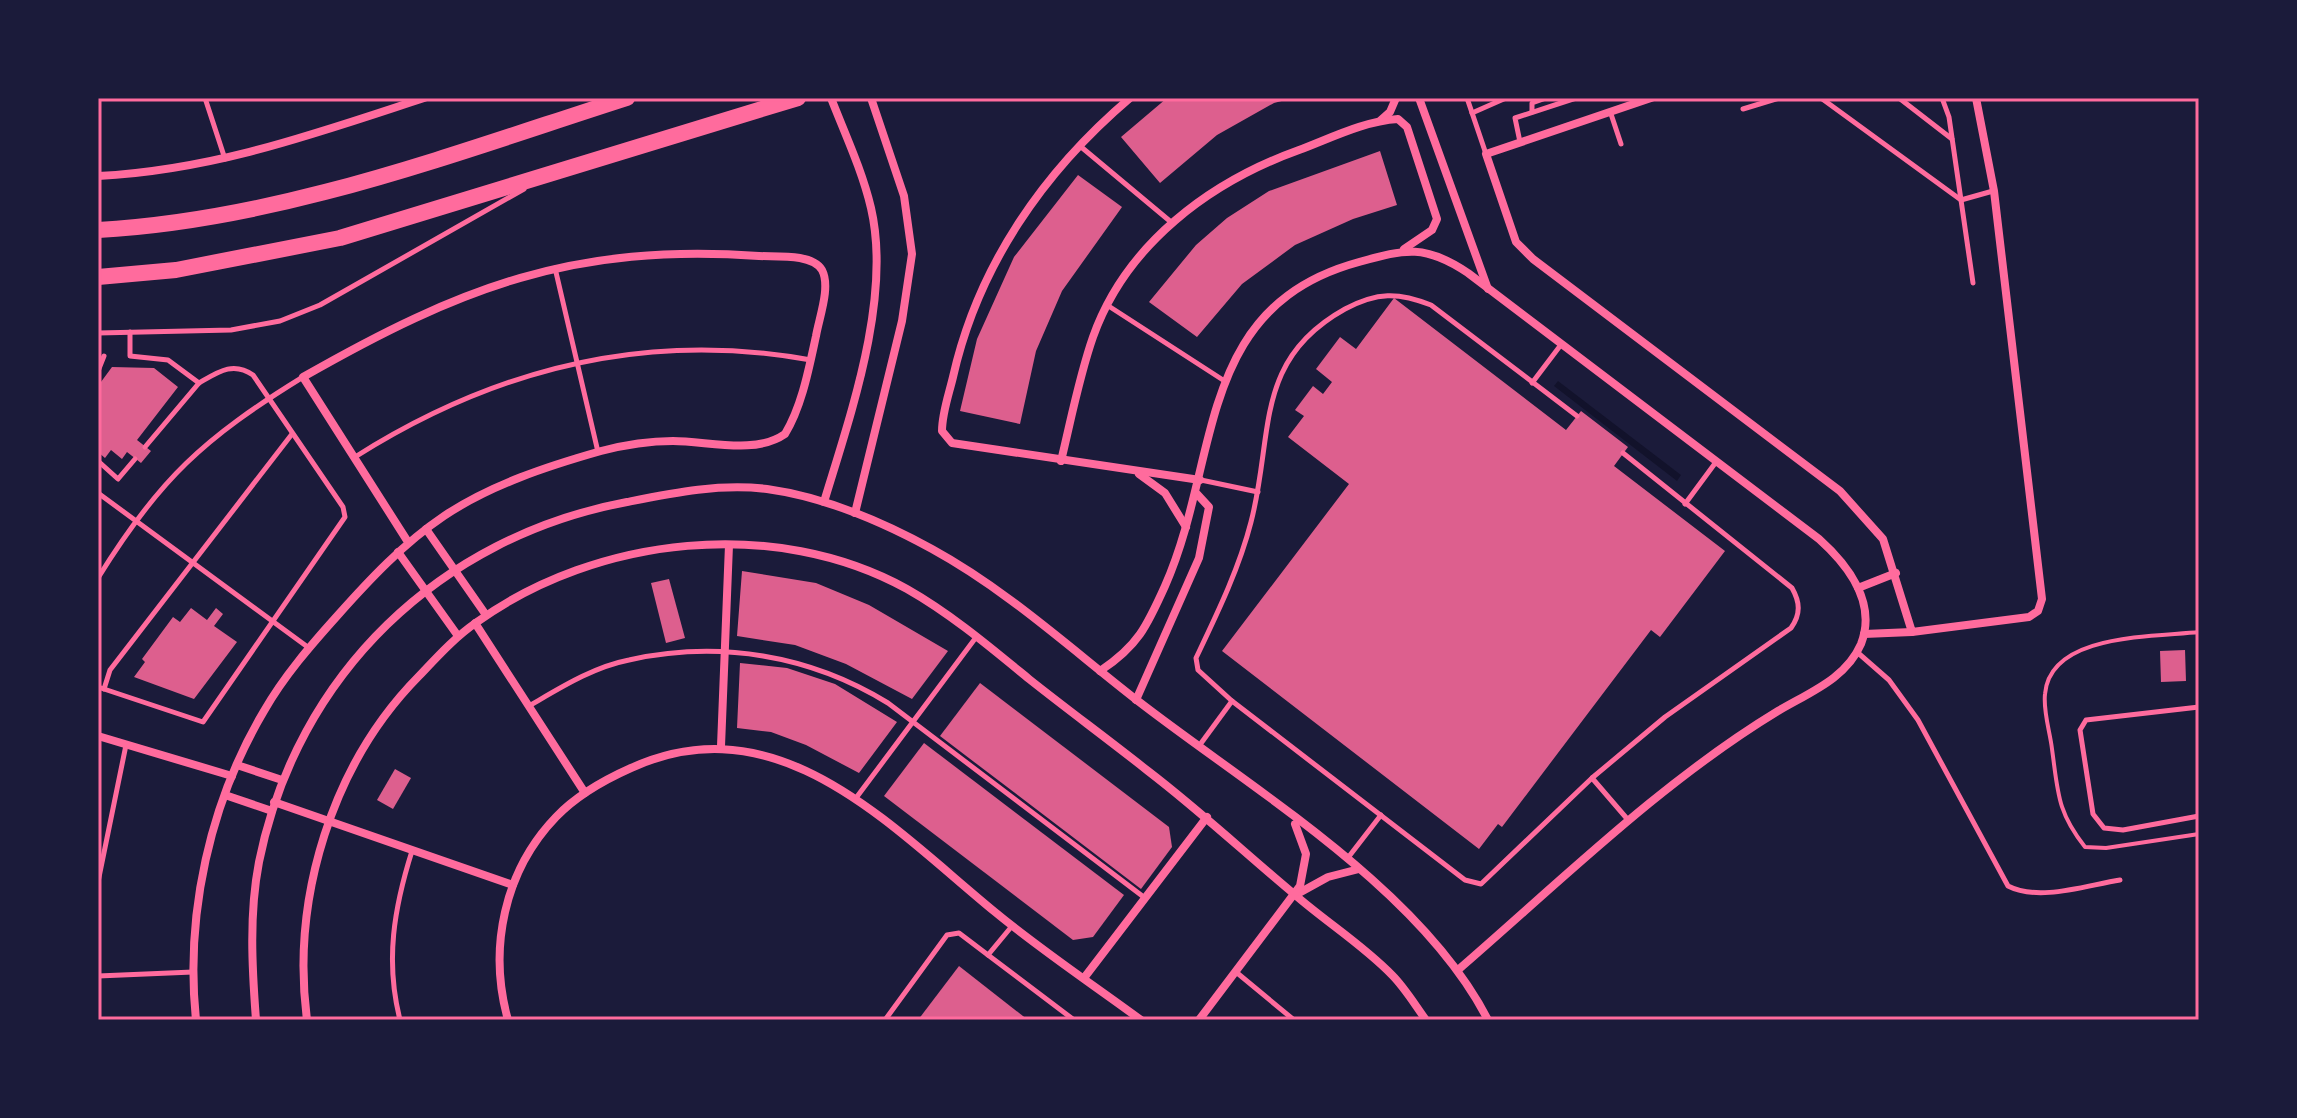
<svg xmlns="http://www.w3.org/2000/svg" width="2297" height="1118" font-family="'Alegreya Sans',sans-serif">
  <rect width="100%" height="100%" fill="#1b1b3a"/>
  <polygon fill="#12122b" points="1558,381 1681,475 1677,481 1554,386"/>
  <g fill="#dd5f8e">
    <polygon points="1167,98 1288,98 1289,99 1274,103 1217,135 1160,183 1121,137"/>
    <polygon points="1380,151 1397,205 1353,219 1295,245 1242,284 1197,337 1149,302 1196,245 1227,218 1269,191"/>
    <polygon points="1078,175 1122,207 1062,291 1036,351 1020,424 960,411 977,339 1014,257"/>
    <polygon points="1394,298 1566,430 1581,411 1628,447 1614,466 1725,551 1660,637 1651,630 1502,827 1498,824 1479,849 1222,651 1349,484 1288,437 1304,416 1295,410 1313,386 1323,394 1332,382 1316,369 1340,337 1356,349"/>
    <polygon points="112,367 154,368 178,387 137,440 151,451 141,463 127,452 122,459 111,450 105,458 98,452 98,386"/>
    <polygon points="742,571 816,583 869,605 948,651 912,699 846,664 795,645 737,636"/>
    <polygon points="669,579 685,638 666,643 651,583"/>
    <polygon points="191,608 207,620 216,608 223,614 214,626 237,642 194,699 134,677 145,662 142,659 173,617 180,622"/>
    <polygon points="2185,650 2186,681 2161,682 2160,651"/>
    <polygon points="740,663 787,668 835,684 897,722 859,773 806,745 771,732 737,728"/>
    <polygon points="980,683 1169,827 1172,847 1141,889 940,736"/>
    <polygon points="924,743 1124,895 1093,937 1073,940 884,796"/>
    <polygon points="395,769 411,778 393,809 377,800"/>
    <polygon points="959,966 1028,1020 918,1020"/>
  </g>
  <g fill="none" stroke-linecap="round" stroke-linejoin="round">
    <path stroke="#ff6b9d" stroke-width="4" d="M2199 632C2154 637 2050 633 2045 694 2043 711 2050 732 2052 749 2058 792 2057 812 2085 847L2106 848 2199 834"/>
    <g stroke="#ff6b9d" stroke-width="5">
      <polyline points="205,98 225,159"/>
      <polyline points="1467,98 1486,154"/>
      <polyline points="1821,98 1961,200 1993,191"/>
      <polyline points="1899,98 1952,139"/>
      <polyline points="1942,98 1949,117 1973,283"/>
      <polyline points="1743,109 1779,98"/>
      <polyline points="1610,111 1621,144"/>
      <polyline points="1532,112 1532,103 1546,98"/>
      <polyline points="1472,113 1506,98"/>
      <polyline points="1520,142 1515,118 1576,98"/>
      <polyline points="1080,146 1171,222"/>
      <polyline points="555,268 598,452"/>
      <polyline points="1107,305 1223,380"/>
      <polyline points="98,333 231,330 280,321 320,305 524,189"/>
      <polyline points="98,371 104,356"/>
      <polyline points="1532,383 1560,346"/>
      <path d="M1577 416 1431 305C1398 292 1377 292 1345 309 1253 360 1274 434 1251 522 1239 569 1217 614 1196 658L1198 670 1232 701 1465 880 1481 884 1592 778 1665 717 1791 628C1801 614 1800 602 1792 588L1623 453"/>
      <polyline points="145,447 199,383"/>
      <path d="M355 457C494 369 647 330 811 360"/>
      <polyline points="98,461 118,479 135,459"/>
      <polyline points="1201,480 1258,492"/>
      <polyline points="98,493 309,648"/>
      <polyline points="1685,504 1716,462"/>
      <path d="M98 578C159 479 204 438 303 377"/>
      <path d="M1857 652 1889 680 1918 720 2008 886C2039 902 2087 885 2120 880"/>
      <path d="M98 687 203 722 345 517 343 507 253 375C233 361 218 372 199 383L168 360 130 356V332"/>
      <polyline points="104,689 110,670 292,434"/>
      <path d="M529 706C560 688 593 667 629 660 719 640 810 655 888 703L1145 898"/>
      <polyline points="2199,707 2086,720 2080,730 2093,814 2104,828 2123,830 2199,816"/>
      <polyline points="1199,746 1232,701"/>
      <polyline points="1592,778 1629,821"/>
      <polyline points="856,798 977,636"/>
      <polyline points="1347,859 1381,815"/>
      <polyline points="98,882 126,745"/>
      <polyline points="988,955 1074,1020"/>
      <polyline points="1236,972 1294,1020"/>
      <polyline points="98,976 193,972"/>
      <path d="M400 1020C385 961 394 908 412 851"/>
      <polyline points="885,1020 947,935 959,933 988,955 1012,926"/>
    </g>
    <g stroke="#ff6b9d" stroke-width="8">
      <path d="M1130 98C1043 172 978 266 953 377 949 394 942 413 942 431L952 443 1200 480"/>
      <polyline points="1419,98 1488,289"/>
      <polyline points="1651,98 1486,154 1516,242 1533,259 1840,491 1883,539 1912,632 2029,617 2038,611 2042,599 1994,191 1976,98"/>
      <polyline points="1381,120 1390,112 1396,98"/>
      <path d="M98 176C214 170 314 134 424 98"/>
      <path d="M1061 461C1071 420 1079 377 1093 337 1126 244 1210 182 1299 150 1331 138 1364 121 1398 119L1407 127 1437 219 1432 230 1404 249"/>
      <polyline points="1139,474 1165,493 1186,527"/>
      <path d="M824 502C850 416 892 298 871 208 862 170 845 134 831 98"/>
      <polyline points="855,513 902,321 912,254 904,196 871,98"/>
      <polyline points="426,529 486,615"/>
      <polyline points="398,552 458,636"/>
      <polyline points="1858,588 1896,573"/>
      <polyline points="475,623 585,793"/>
      <polyline points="1864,634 1912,632"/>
      <path d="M1100 671C1138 646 1147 626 1165 586 1221 460 1194 307 1359 262 1406 249 1425 244 1468 273L1819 539C1848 565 1877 603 1861 644 1846 679 1808 693 1778 711 1661 782 1561 881 1458 970"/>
      <polyline points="1136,700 1199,558 1209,507 1197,494"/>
      <polyline points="98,736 232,776"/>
      <polyline points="721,746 729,545"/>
      <polyline points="237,765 282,780"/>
      <polyline points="225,795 272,811"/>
      <polyline points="274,802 513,885"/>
      <polyline points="1299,893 1328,877 1359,869"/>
      <polyline points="1084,978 1207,817"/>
      <path d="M196 1020C185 914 210 802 264 711 284 676 311 645 338 615 370 579 404 543 444 516 490 485 548 466 601 451 624 445 649 441 673 441 708 441 755 455 785 434 802 406 809 368 816 336 819 318 831 287 822 270 812 253 775 257 759 256 573 243 461 287 303 377L408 542"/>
      <path d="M256 1020C252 967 249 914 259 862 297 674 440 537 627 502 672 493 720 483 767 489 825 497 881 521 932 549 1007 590 1071 649 1138 701 1253 790 1421 889 1488 1020"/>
      <path d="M307 1020C291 898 332 764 419 676 437 657 455 637 477 622 597 536 775 516 907 589 951 614 990 647 1029 679 1068 710 1109 740 1148 771 1199 810 1245 853 1294 894 1326 922 1363 945 1392 975 1405 988 1415 1005 1426 1020"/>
      <path d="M508 1020C488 949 504 871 556 817 577 795 604 780 631 768 778 701 890 826 995 912 1041 950 1092 984 1141 1020"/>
      <polyline points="1199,1020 1300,886 1306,854 1295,824"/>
    </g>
    <g stroke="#ff6b9d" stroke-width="16">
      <path d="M98 230C280 220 455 153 627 98"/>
      <polyline points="98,277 176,270 340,238 798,98"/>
    </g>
  </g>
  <rect width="2297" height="1118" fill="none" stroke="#1b1b3a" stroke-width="200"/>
  <rect x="100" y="100" width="2097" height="918" fill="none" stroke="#ff6b9d" stroke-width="3"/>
</svg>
